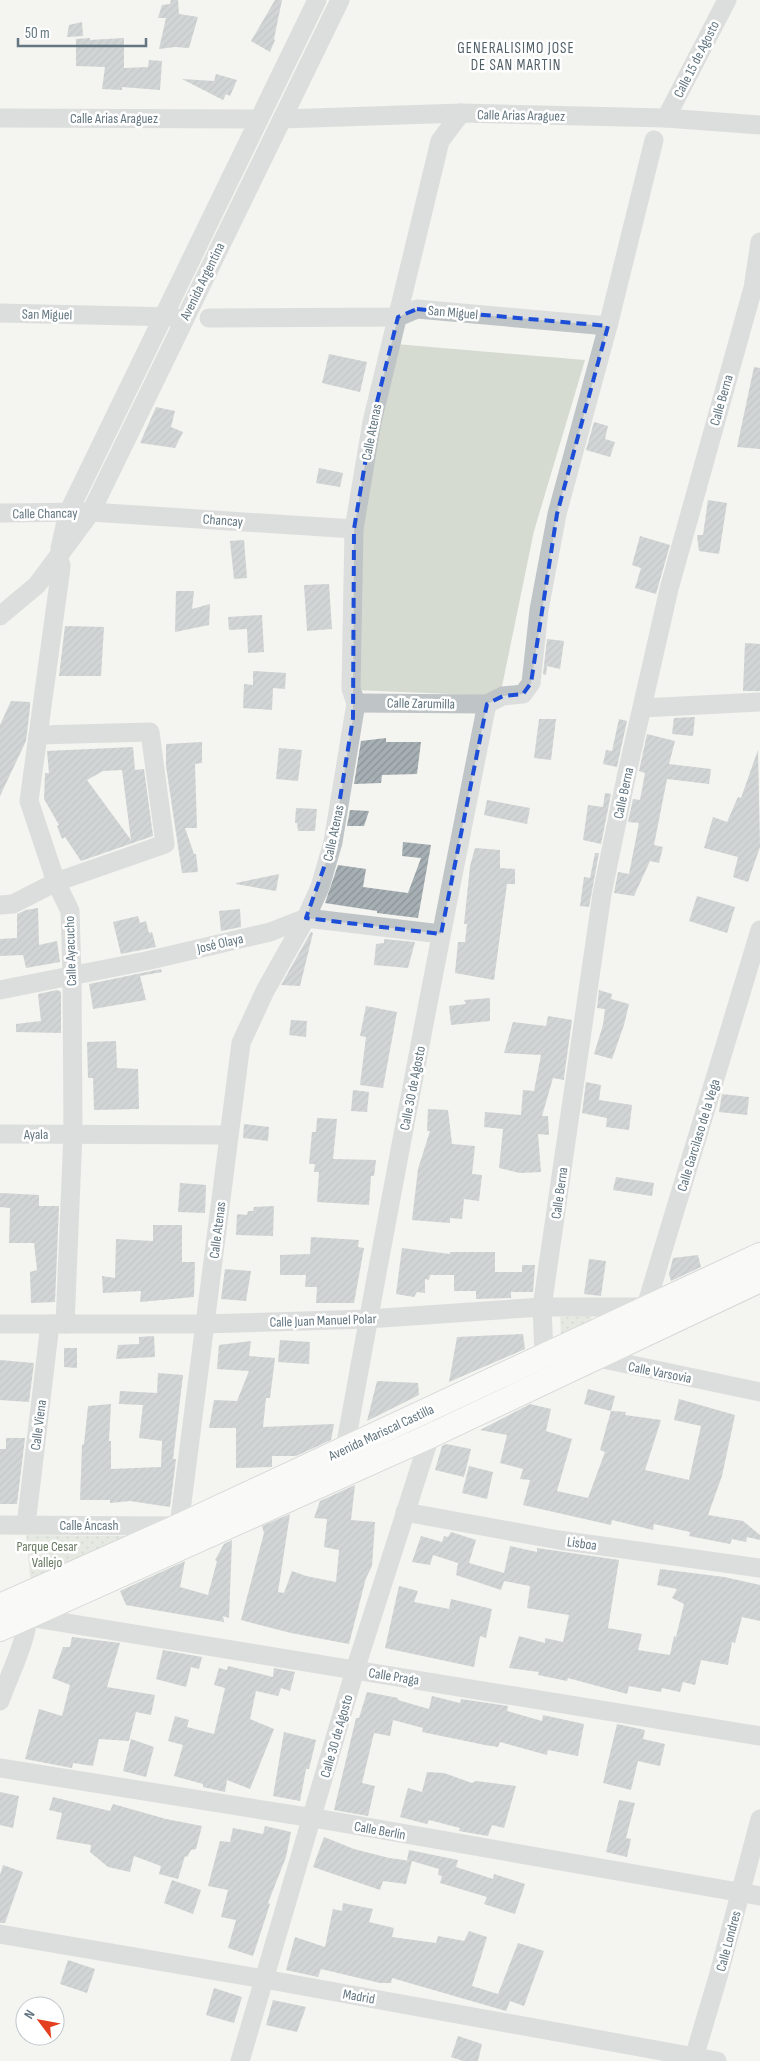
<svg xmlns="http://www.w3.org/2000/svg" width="760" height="2061" font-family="'Sofia Sans Condensed',sans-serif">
  <defs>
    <pattern id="grass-dots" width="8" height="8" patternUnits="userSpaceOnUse" patternTransform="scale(1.25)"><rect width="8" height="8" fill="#d6dbd1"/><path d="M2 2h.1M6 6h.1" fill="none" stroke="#b1b6af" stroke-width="1.8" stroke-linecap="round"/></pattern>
    <pattern id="building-hatch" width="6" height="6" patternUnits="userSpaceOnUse" patternTransform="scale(1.25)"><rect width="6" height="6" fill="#a6afb3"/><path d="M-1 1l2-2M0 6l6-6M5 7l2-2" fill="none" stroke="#8b9397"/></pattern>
  </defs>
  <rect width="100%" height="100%" fill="#f4f4f0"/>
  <g fill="url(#grass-dots)">
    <polygon points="591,1316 592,1321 561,1335 560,1317"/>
    <polygon points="26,1535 126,1536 31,1585"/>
  </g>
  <polygon fill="#d6dbd1" points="396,344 585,360 534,531 500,696 353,690 360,527"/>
  <g fill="url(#building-hatch)" fill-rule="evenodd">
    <polygon points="171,0 178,0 179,14 198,17 189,48 175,47 159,49 166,18 158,18 162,5 170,4"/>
    <polygon points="275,0 282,0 274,39 275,40 270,52 251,41"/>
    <polygon points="82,22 83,36 67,37 69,25"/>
    <polygon points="90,38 90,40 124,38 124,68 148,67 149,60 162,61 160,90 122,87 122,90 102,89 105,67 76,66 76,39"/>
    <polygon points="216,74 237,80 230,96 226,94 223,100 182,79 214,81"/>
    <polygon points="329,354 367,362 360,392 322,383"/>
    <polygon points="754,367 760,368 760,449 737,447"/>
    <polygon points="156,407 175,411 171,427 183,432 175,448 140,443"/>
    <polygon points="594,422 608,426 605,439 615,442 610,457 586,450"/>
    <polygon points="319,468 343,473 340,487 316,483"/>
    <polygon points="708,500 727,503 719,554 699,551 697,535 703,535"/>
    <polygon points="640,536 670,545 656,594 635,588 641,568 632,565"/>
    <polygon points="244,540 247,578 234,579 230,541"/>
    <polygon points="329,584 332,629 307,631 304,585"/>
    <polygon points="176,591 194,591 192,609 210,604 209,625 175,632"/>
    <polygon points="262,615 264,652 248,653 247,629 229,630 228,617"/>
    <polygon points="65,626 104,627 101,676 59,676"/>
    <polygon points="547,639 564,641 560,669 547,666 546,675 543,674"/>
    <polygon points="745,643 760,644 760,691 743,691"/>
    <polygon points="253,671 286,673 285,689 273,688 272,710 243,708 244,684 253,685"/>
    <polygon points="11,701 30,702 30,708 26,741 0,796 0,725"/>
    <polygon points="695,717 693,736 672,734 674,718"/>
    <polygon points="539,719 556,719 551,760 534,758"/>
    <polygon points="619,719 627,721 617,767 603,764 606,750 612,751"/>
    <polygon points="647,734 675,741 669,764 711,769 709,784 667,779 654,845 663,847 659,863 650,861 634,896 614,893 618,872 629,874 639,823 628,822 633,799 640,800 645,773 639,771"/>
    <polygon points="386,738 386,742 421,742 417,774 382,775 381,783 354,784 361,741"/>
    <polygon points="202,742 202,763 195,764 197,828 185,828 194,854 196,854 198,872 182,873 166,766 166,744"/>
    <path d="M133 747 135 770 144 769 153 836 81 861 65 837 62 839 57 826 59 825 44 799 45 773H49L47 751ZM122 770 131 840 87 780 103 771Z"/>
    <polygon points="279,748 302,750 298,781 276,779"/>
    <polygon points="758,750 760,847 748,882 733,877 738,857 704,848 713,817 727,822 738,797 741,798"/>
    <polygon points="605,793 611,794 601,844 583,840 588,805 603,807"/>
    <polygon points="487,800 530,808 527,824 484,815"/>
    <polygon points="296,808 317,809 315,831 298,831 297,823 295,823"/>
    <polygon points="350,810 369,811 364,826 347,826"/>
    <polygon points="403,842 431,845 418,918 377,913 377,911 325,903 338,865 366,869 363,887 408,893 421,858 402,856"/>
    <polygon points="475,848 500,850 500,868 515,869 515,884 507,884 494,980 455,973 458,942 465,942 467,924 464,924 470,866"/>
    <polygon points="595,853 599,853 589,907 580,906 584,877 590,878"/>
    <polygon points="279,874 276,891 236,884 236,883"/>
    <polygon points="697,896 735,907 727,933 689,921"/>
    <polygon points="38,908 39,945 57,941 60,962 26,968 23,955 0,956 0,939 17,938 17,914 26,910"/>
    <polygon points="240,909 241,927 221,931 219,911"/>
    <polygon points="138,916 140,923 146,921 149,933 152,932 156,947 121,954 113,922"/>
    <polygon points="311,932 313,933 300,986 281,985"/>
    <polygon points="384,939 415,942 408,968 374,965 376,944 384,943"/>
    <polygon points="161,969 162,972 140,976 146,1000 93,1009 89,984"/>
    <polygon points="57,990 61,992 61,1033 16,1032 16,1024 41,1021 38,994"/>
    <polygon points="599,990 612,994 611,999 629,1004 624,1025 612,1059 594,1054 603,1025 605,1009 597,1008"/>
    <polygon points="490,998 490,1021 451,1025 449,1006 466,1004 464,1000"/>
    <polygon points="366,1006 397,1012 383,1088 360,1085 366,1037 360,1036"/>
    <polygon points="548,1016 572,1020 564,1077 564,1080 553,1078 542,1116 548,1116 549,1135 538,1134 541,1172 520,1173 499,1168 503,1129 484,1127 485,1112 521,1115 523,1090 534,1091 541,1055 504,1053 513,1022 546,1026"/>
    <polygon points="291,1020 307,1021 306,1037 289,1035"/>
    <polygon points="116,1041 117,1068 138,1069 139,1109 94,1110 93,1078 88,1078 87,1042"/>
    <polygon points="586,1082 601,1085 599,1100 632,1105 629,1130 606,1127 607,1118 582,1113"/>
    <polygon points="353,1090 369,1092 367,1112 351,1111"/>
    <polygon points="722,1094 749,1097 747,1115 719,1112"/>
    <polygon points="428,1109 448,1110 452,1144 475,1146 472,1174 482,1175 479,1201 464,1199 462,1219 450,1218 450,1223 412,1220 418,1169 430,1131 427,1131"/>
    <polygon points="317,1118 337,1119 333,1159 376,1160 374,1176 371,1176 369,1205 317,1202 319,1172 314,1172 315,1164 309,1164 312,1132 316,1132"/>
    <polygon points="244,1124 269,1127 268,1141 243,1138"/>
    <polygon points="616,1177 654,1183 652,1196 613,1190"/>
    <polygon points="180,1183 206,1185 205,1213 178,1212"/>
    <polygon points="0,1193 39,1195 39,1206 59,1206 55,1302 31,1303 30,1272 37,1270 34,1243 9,1243 10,1208 0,1207"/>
    <polygon points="274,1206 273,1236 236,1235 237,1214 247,1215 248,1211 253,1211 254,1207"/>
    <polygon points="153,1225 182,1225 182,1262 195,1262 194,1297 140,1302 141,1291 103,1293 102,1276 115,1278 116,1239 153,1241"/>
    <polygon points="311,1237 359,1240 358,1247 364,1248 354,1303 316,1303 317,1287 305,1287 306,1275 280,1275 280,1255 310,1254"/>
    <polygon points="402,1248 450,1254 450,1252 495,1252 495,1272 522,1272 522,1265 535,1265 533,1292 511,1292 511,1298 476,1299 476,1291 454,1291 454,1275 430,1275 429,1280 425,1279 425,1293 417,1292 414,1297 396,1294"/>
    <polygon points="698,1255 701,1267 671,1281 669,1274 673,1258"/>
    <polygon points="589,1259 606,1261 601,1296 584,1294"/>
    <polygon points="225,1269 251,1271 246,1301 221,1299"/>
    <polygon points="523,1334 525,1349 449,1382 457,1337"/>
    <polygon points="154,1336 155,1357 116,1359 118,1345 139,1344 139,1337"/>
    <polygon points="280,1340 310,1342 309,1364 278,1362"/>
    <polygon points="251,1341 249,1356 275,1358 270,1398 266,1398 263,1427 334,1424 331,1440 296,1456 272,1456 272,1467 236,1468 236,1428 209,1428 214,1400 237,1401 249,1371 217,1369 219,1345"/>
    <polygon points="64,1348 77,1348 77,1368 64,1367"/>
    <polygon points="0,1360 34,1363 29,1402 0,1400"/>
    <polygon points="158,1373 183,1375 173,1459 176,1459 170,1507 130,1501 110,1503 110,1500 80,1500 82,1445 84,1444 88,1406 111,1404 109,1441 111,1441 111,1469 161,1467 162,1441 139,1438 143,1405 119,1404 120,1391 157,1393"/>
    <polygon points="377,1381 418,1383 419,1395 367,1421"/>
    <polygon points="588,1389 615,1396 611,1411 584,1404"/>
    <polygon points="679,1399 735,1415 722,1476 708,1515 743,1521 760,1535 760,1540 747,1537 746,1542 732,1539 730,1544 689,1536 690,1532 654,1524 653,1530 612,1520 611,1525 523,1505 530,1480 520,1479 523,1469 500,1463 507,1435 480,1430 530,1404 551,1409 546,1431 572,1439 557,1491 588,1498 605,1452 600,1450 611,1411 626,1412 625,1415 661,1420 645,1470 689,1480 701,1426 674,1420"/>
    <polygon points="6,1438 25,1438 17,1504 0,1504 0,1449 6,1449"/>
    <polygon points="446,1444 471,1449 464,1477 435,1470 442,1446"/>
    <polygon points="469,1466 493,1472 487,1499 462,1493"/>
    <polygon points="355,1485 351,1520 375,1522 372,1566 366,1578 349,1644 291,1633 241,1620 264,1533 262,1526 290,1514 278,1592 284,1593 292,1571 306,1576 336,1582 339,1550 324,1547 327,1519 314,1518 320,1501"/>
    <polygon points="451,1532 476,1540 469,1563 504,1573 510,1546 537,1552 537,1548 619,1560 608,1628 642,1634 638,1650 670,1655 674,1636 676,1637 684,1604 672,1598 677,1589 657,1585 660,1569 724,1577 760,1585 760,1621 742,1617 735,1643 732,1642 728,1665 701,1660 695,1685 683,1682 680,1692 662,1688 661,1692 629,1686 627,1694 568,1678 567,1681 538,1675 539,1672 509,1668 519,1636 545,1643 545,1638 563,1642 569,1615 527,1608 530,1586 504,1581 501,1590 456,1575 458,1563 433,1555 430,1565 412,1562 421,1536 442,1542 444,1536 448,1537"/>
    <polygon points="232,1540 229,1618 223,1616 224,1622 126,1605 120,1591 185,1561 180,1587 208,1595 217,1561 215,1560 224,1544"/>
    <polygon points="399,1586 418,1591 414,1602 449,1609 451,1599 492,1609 486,1638 480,1636 474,1667 385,1648"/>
    <polygon points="72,1637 120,1643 107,1687 155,1695 151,1715 136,1712 129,1741 99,1739 93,1766 73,1763 72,1768 25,1759 39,1709 62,1716 70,1685 52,1678 63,1647 70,1647"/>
    <polygon points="163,1650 202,1657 199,1669 191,1667 186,1687 156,1679"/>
    <polygon points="228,1666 273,1677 274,1668 295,1672 290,1691 281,1688 278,1696 256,1691 250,1719 274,1729 250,1789 227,1780 225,1792 203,1787 203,1784 174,1776 183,1745 168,1741 175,1716 189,1720 187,1727 214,1734 225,1688 214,1685 219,1668 227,1670"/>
    <polygon points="367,1692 398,1698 398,1700 429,1709 432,1696 460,1703 461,1699 508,1706 507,1711 542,1721 543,1715 584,1724 578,1756 548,1750 547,1755 500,1742 498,1747 485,1745 422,1732 423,1728 393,1720 390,1736 374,1733 362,1783 375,1786 368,1816 334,1810 356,1718 359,1718"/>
    <polygon points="617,1724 645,1730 643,1739 665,1744 660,1766 638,1761 631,1790 603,1783"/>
    <polygon points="284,1732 316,1740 309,1769 306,1769 300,1801 273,1796"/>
    <polygon points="131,1739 154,1747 146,1777 123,1771"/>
    <polygon points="427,1772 444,1773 472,1783 476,1781 516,1786 504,1828 492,1825 488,1836 459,1831 460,1828 429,1820 427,1824 400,1817 408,1788 422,1792"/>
    <polygon points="0,1792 19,1796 13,1828 0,1825"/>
    <polygon points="53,1797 110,1811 113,1804 166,1819 202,1826 196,1849 191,1850 187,1857 185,1856 178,1879 159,1874 161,1866 134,1856 130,1872 108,1867 90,1852 91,1845 56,1839 62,1813 49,1810"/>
    <polygon points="619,1800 635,1803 626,1838 631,1839 627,1857 606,1852"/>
    <polygon points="265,1826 291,1832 286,1857 268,1903 270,1904 253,1956 228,1948 236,1920 221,1917 228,1890 208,1886 220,1841 230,1842 233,1828 263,1834"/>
    <polygon points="324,1837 354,1849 389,1858 411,1861 407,1860 409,1850 458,1860 456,1867 493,1879 494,1874 525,1884 515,1914 484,1904 487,1897 440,1883 442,1876 438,1875 439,1869 412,1861 406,1884 383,1881 380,1890 313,1867"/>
    <polygon points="3,1865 23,1872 5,1923 0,1923 0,1875"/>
    <polygon points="172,1880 201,1890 193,1914 164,1903"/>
    <polygon points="343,1903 373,1909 369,1922 394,1928 392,1937 436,1943 438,1936 464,1941 469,1931 487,1937 472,1986 498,1994 518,1943 544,1951 524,2006 510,2001 506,2011 392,1978 391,1983 380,1983 321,1969 318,1977 286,1970 295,1937 325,1947 333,1909 342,1911"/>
    <polygon points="68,1960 95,1969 87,1993 60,1984"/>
    <polygon points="214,1988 242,1997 234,2023 206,2015"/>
    <polygon points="273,2000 306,2007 297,2032 266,2025"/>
    <polygon points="458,2036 482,2044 478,2061 463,2061 451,2057"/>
  </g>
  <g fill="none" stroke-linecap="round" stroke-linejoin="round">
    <defs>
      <g id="major">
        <polyline points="0,1606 179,1526 760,1255"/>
        <polyline points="0,1629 430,1436 760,1280"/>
      </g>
    </defs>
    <use href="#major" stroke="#b2b7ba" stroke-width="26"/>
    <g stroke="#bfc4c6" stroke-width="19">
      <polyline points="0,118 258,119"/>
      <polyline points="666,118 727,0"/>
      <polyline points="282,119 461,113 666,118 760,125"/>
      <polyline points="0,313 174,317"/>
      <polyline points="209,318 398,317 417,309 608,326"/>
      <polyline points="0,513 91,512 354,529"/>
      <polyline points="60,548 68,513 317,0"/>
      <polyline points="58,558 61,565 60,575 29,801 56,882 70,911 72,975 73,1133 65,1324"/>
      <polyline points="0,616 37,585 91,512 340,0"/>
      <polyline points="356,703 487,704 503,696 523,694 531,683 539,610 557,514 608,326 654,140"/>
      <polyline points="642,708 760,702"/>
      <polyline points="0,905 13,904 56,882 165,844 150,732 38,735"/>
      <polyline points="0,990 146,961 270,932 306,918 441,934"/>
      <polyline points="0,1134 229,1135"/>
      <polyline points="643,1316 760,930"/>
      <polyline points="0,1324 205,1324 368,1319 542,1307 646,1307"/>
      <polyline points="544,1355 542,1307 602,894 627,773 669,589 753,288 760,242"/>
      <polyline points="589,1356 760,1392"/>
      <path d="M350 1457 345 1448C390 1199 437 952 487 704"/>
      <polyline points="405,1512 559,1540 760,1568"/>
      <polyline points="0,1525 175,1526"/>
      <polyline points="26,1525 50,1324"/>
      <polyline points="183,1537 179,1526 241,1043 265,991 306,918 320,887 333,842 356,703 351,689 354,529 372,422 440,141 461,113"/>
      <polyline points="29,1617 760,1736"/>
      <path d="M0 1701C9 1675 31 1633 28 1607"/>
      <polyline points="0,1768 326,1820 760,1896"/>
      <polyline points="0,1934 264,1979 717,2061"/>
      <polyline points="240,2061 355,1670 430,1436 427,1429"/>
      <polyline points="693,2061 718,1977 760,1819"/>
    </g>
    <use href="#major" stroke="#fff" stroke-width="24"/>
  </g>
  <path d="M0 0H760V2061H0ZM417 309 608 326 557 514 531 683 523 694 503 696 487 704 441 934 306 918 333 842 353 718 354 529 372 422 398 317Z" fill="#f4f4f0" fill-opacity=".55" fill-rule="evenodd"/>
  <path fill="none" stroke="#1d4ed8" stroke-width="4" stroke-dasharray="10 6" stroke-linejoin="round" d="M417 309 608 326 557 514 531 683 523 694 503 696 487 704 441 934 306 918 333 842 353 718 354 529 372 422 398 317Z"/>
  <g text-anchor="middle" stroke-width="5" stroke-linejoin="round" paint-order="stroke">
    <g font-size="14" fill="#637681" stroke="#fff">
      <text transform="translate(696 59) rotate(-63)" y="5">Calle 15 de Agosto</text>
      <text transform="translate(521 115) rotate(1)" y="5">Calle Arias Araguez</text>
      <text x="114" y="123">Calle Arias Araguez</text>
      <text transform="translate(202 281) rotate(-64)" y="5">Avenida Argentina</text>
      <text transform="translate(453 312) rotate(5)" y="5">San Miguel</text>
      <text transform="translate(47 314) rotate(1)" y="5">San Miguel</text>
      <text transform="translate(721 400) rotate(-74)" y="5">Calle Berna</text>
      <text transform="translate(371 432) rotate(-79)" y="5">Calle Atenas</text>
      <text transform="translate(45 513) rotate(-1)" y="5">Calle Chancay</text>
      <text transform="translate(223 520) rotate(4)" y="5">Chancay</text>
      <text transform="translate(421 703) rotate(1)" y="5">Calle Zarumilla</text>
      <text transform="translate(623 793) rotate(-78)" y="5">Calle Berna</text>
      <text transform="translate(333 833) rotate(-78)" y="5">Calle Atenas</text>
      <text transform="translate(220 943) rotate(-13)" y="5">José Olaya</text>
      <text transform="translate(70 951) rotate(-92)" y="5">Calle Ayacucho</text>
      <text transform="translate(412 1088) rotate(-79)" y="5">Calle 30 de Agosto</text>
      <text transform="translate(36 1134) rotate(-1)" y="5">Ayala</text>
      <text transform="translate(698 1135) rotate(-73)" y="5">Calle Garcilaso de la Vega</text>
      <text transform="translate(559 1193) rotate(-82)" y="5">Calle Berna</text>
      <text transform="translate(217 1230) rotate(-83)" y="5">Calle Atenas</text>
      <text transform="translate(323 1320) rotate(-2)" y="5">Calle Juan Manuel Polar</text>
      <text transform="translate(660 1372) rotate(11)" y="5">Calle Varsovia</text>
      <text transform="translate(38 1425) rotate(-83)" y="5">Calle Viena</text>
      <text transform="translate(381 1432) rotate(-25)" y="5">Avenida Mariscal Castilla</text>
      <text x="89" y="1530">Calle Áncash</text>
      <text transform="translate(582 1543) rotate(8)" y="5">Lisboa</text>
      <text transform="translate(394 1676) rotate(9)" y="5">Calle Praga</text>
      <text transform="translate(336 1736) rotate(-74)" y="5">Calle 30 de Agosto</text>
      <text transform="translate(380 1830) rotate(10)" y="5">Calle Berlín</text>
      <text transform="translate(728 1941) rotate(-75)" y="5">Calle Londres</text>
      <text transform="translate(359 1996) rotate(10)" y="5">Madrid</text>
    </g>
    <g font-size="14" fill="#687962" stroke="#fff">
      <text x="47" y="1551">Parque Cesar<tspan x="47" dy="16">Vallejo</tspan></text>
    </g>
    <g font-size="15" letter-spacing="1" fill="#515f67" stroke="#fff">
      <text x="516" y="53">GENERALISIMO JOSE<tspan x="516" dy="17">DE SAN MARTIN</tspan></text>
    </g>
  </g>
  <g transform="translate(40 2021) rotate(302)"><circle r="24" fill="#ffffff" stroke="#c1c8cd"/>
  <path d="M0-4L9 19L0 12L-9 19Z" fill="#e43f20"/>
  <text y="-8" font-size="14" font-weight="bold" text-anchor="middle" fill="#637681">N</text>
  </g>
  <path d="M18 38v8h128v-8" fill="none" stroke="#637681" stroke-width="2.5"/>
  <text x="25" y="38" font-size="15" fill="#637681" stroke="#ffffff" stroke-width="4" paint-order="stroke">50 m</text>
</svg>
